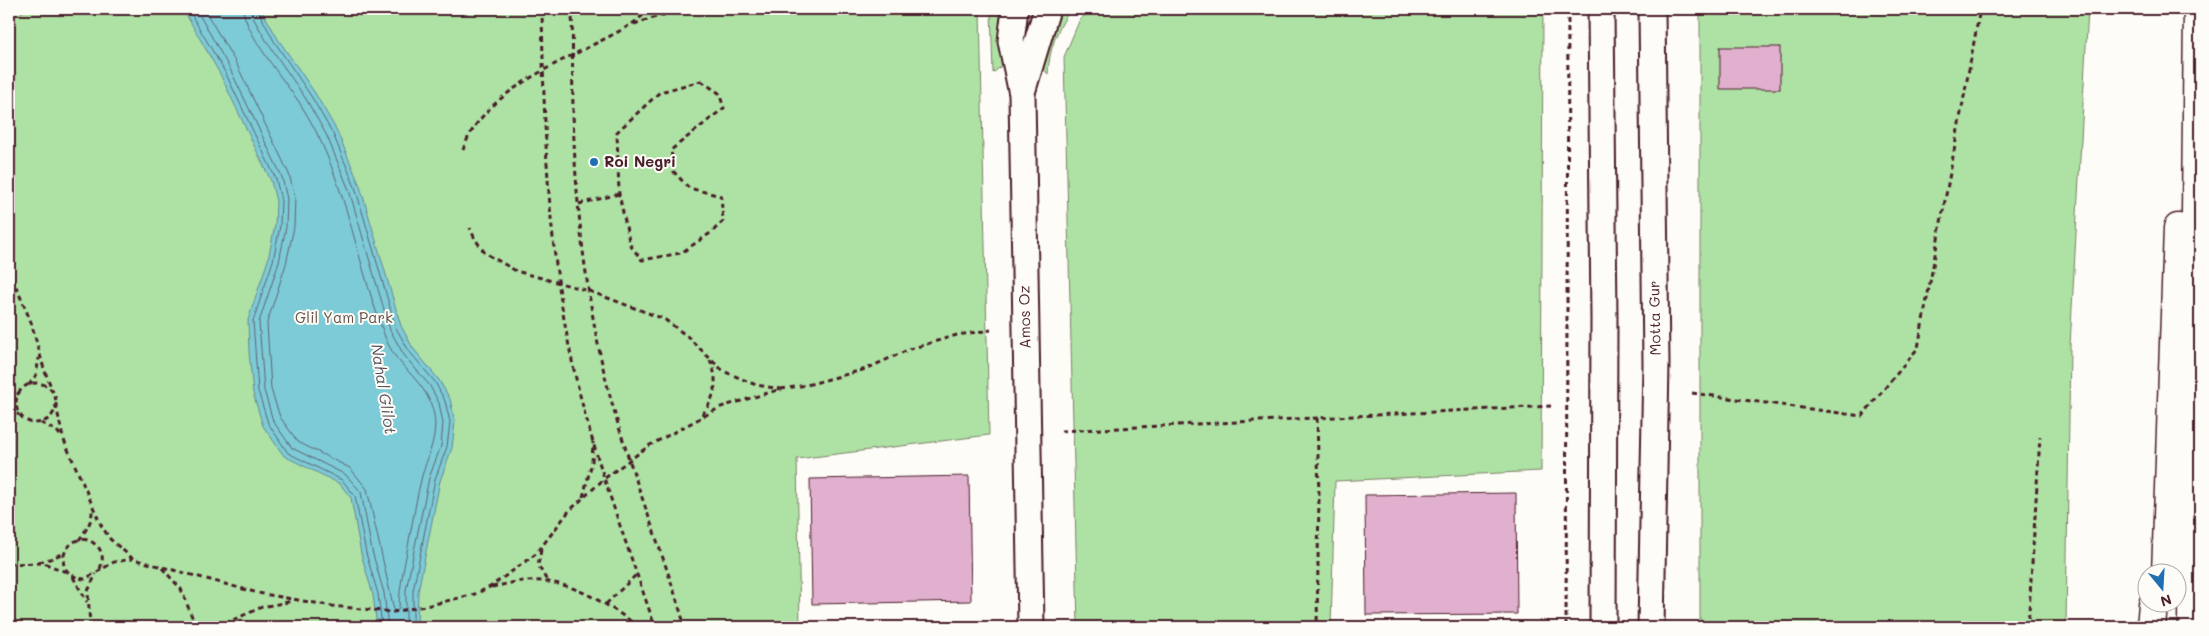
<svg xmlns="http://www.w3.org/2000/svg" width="2209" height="636" font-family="Mali,sans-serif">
  <rect width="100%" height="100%" fill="#fdfcf7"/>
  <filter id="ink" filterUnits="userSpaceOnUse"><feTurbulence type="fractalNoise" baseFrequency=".02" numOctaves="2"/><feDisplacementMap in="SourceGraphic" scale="10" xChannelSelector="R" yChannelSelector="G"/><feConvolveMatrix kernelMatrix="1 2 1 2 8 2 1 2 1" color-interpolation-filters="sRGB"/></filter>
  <g filter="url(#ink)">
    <g fill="#aee2a4" stroke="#7c8068">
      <polygon points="28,9 980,9 989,435 797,459 800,627 9,627 9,19"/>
      <polygon points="991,9 1003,9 1004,64 993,73"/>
      <path d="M1058 9H1071C1057 29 1049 49 1048 74L1040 66Z"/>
      <polygon points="1094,9 1543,9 1541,471 1335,481 1331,627 1078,627 1064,57 1080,19"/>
      <polygon points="1700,9 2088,9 2070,346 2066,627 1700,627"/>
    </g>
    <polygon fill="#7ccbd7" stroke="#688692" points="183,9 261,9 278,39 315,93 337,131 360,186 401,326 413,348 439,380 450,399 455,422 452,448 440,481 418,592 417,627 377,627 373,595 361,554 351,498 340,484 284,456 263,426 253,393 249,352 248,320 268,260 275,225 276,201 271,181 220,74"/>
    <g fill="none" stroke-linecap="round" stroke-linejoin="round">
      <g stroke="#5e6470" stroke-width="1">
        <polyline points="188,9 225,72 276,179 281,200 280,226 273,261 253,321 258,391 268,423 288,453 342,480 355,496 366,553 378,594 382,627"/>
        <polyline points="196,9 230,69 271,154 282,177 287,199 286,227 279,262 259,322 264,390 273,421 292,448 346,475 361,492 372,551 384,593 388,627"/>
        <path d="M204 9 237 65 278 151 289 174 295 197 294 227 286 264 267 323 271 389 280 417 298 442 350 468 367 489 394 610 397 611 399 609C399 584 406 560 410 535 414 515 417 495 422 476 429 452 440 432 432 407 426 388 411 375 399 361 392 353 386 341 383 331 354 254 345 172 299 102 285 82 244 31 243 9"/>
        <polyline points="251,9 252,16 269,45 306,99 327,136 349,190 390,330 404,355 430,386 439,403 443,423 441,446 429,478 406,590 406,627"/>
        <polyline points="257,9 274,41 311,96 333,134 355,187 396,328 409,351 435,382 445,401 450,422 447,447 435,479 413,591 413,627"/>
      </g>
    </g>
    <g fill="#e1b0cf" stroke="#4a1f2b">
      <rect x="1720" y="47" width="60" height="42"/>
      <polygon points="969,476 971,601 812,604 810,479"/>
      <polygon points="1516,493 1517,614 1366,615 1365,495"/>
    </g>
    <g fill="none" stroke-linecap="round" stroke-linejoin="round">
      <defs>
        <g id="street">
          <polyline points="1015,9 1011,41 1022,94 1031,627"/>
          <polyline points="1601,9 1604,319 1603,627"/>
          <polyline points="1023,89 1047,9"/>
          <polyline points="1651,627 1656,364 1652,9"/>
        </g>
        <g id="highway">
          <polyline points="2166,574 2178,228"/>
          <polyline points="2151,627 2153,604"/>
          <polyline points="2192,627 2198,9"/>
        </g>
      </defs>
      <use href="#street" stroke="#4a1f2b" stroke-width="29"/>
      <use href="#highway" stroke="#4a1f2b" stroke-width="31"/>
      <g stroke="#4a1f2b" stroke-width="3" stroke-dasharray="5 4" stroke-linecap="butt">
        <path d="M542 9C544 125 547 241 571 356 590 448 625 538 655 627"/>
        <path d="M572 9C573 53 572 97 574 141 577 210 585 281 599 349 618 444 658 534 685 627"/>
        <polyline points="9,11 12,9"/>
        <polyline points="634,24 682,9"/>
        <polygon points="701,81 719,93 724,108 671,150 674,172 689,188 721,196 723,221 712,232 681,253 642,260 630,245 619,194 617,132 660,92"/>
        <path d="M463 150C484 86 577 57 630 25 637 21 644 14 651 9"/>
        <polyline points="579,204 619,194"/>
        <polyline points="9,270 31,322 44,369 53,392"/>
        <circle cx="36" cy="403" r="20"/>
        <polyline points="29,385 36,375 39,358"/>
        <polyline points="781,389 807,385 866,369 910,349 957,335 991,330"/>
        <polyline points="1692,393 1862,416 1918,348 1980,9"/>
        <polyline points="9,399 19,393"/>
        <polyline points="56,405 63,438 101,525 110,539 133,559 258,593 332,606 393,612 430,605 475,594 490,587 536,554 569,511 605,478 650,445 721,407 781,389 756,385 723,371 687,336 664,319 589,291 516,271 485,253 475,239 470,228"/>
        <polyline points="9,409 19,415"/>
        <path d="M702 415C716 397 720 378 708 357"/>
        <polyline points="1317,418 1319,496 1317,627"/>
        <polyline points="41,423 57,431 62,438"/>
        <polyline points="1061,431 1551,406"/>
        <polyline points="583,497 592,462 593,442"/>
        <path d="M79 540C86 530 93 521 92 508"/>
        <polyline points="541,550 538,565 547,581"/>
        <polyline points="39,562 53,558 63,553"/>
        <polyline points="9,564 44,563 66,572"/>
        <polyline points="162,568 181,589 196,627"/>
        <path d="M100 569C103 561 104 553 97 546 72 521 42 574 85 579L114 562 132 559"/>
        <polyline points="73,577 87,602"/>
        <path d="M492 587C504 585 515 581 527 581 569 578 607 604 639 627"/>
        <polyline points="606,604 637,574"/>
        <polyline points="90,627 88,591 96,574"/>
        <polyline points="217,627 262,607 293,601"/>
        <polyline points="1566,627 1568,9"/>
        <polyline points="2028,627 2040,437"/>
      </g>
      <use href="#street" stroke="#fdfcf7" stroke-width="25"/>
      <use href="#highway" stroke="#fdfcf7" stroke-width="28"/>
    </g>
  </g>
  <circle fill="#1f6fb2" stroke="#fdfcf7" stroke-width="2" cx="594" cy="162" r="5"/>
  <g text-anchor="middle" stroke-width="4" stroke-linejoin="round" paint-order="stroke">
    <g font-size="15" font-weight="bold" fill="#4a1f2b" stroke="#fdfcf7" text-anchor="start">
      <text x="604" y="167">Roi Negri</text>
    </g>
    <g font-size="15" fill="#4a1f2b" stroke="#fdfcf7">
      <text transform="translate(1025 317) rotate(-91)" y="5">Amos Oz</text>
      <text transform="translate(1655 318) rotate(-91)" y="5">Motta Gur</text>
    </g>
    <g font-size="15" fill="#635049" stroke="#fdfcf7">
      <text x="344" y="323">Glil Yam Park</text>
    </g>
    <g font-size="16" font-style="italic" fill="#59535f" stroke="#fdfcf7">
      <text transform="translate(384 389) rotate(81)" y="6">Nahal Glilot</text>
    </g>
  </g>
  <rect width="2209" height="636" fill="none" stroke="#fdfcf7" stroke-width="30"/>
  <rect x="15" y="15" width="2179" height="606" fill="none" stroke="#4a1f2b" stroke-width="2" filter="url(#ink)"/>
  <g transform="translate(2162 588) rotate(162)"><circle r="24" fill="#fdfcf7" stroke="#b5a4a5"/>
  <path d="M0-4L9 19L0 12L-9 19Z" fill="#1f6fb2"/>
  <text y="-8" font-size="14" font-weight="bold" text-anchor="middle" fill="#4a1f2b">N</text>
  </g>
</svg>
